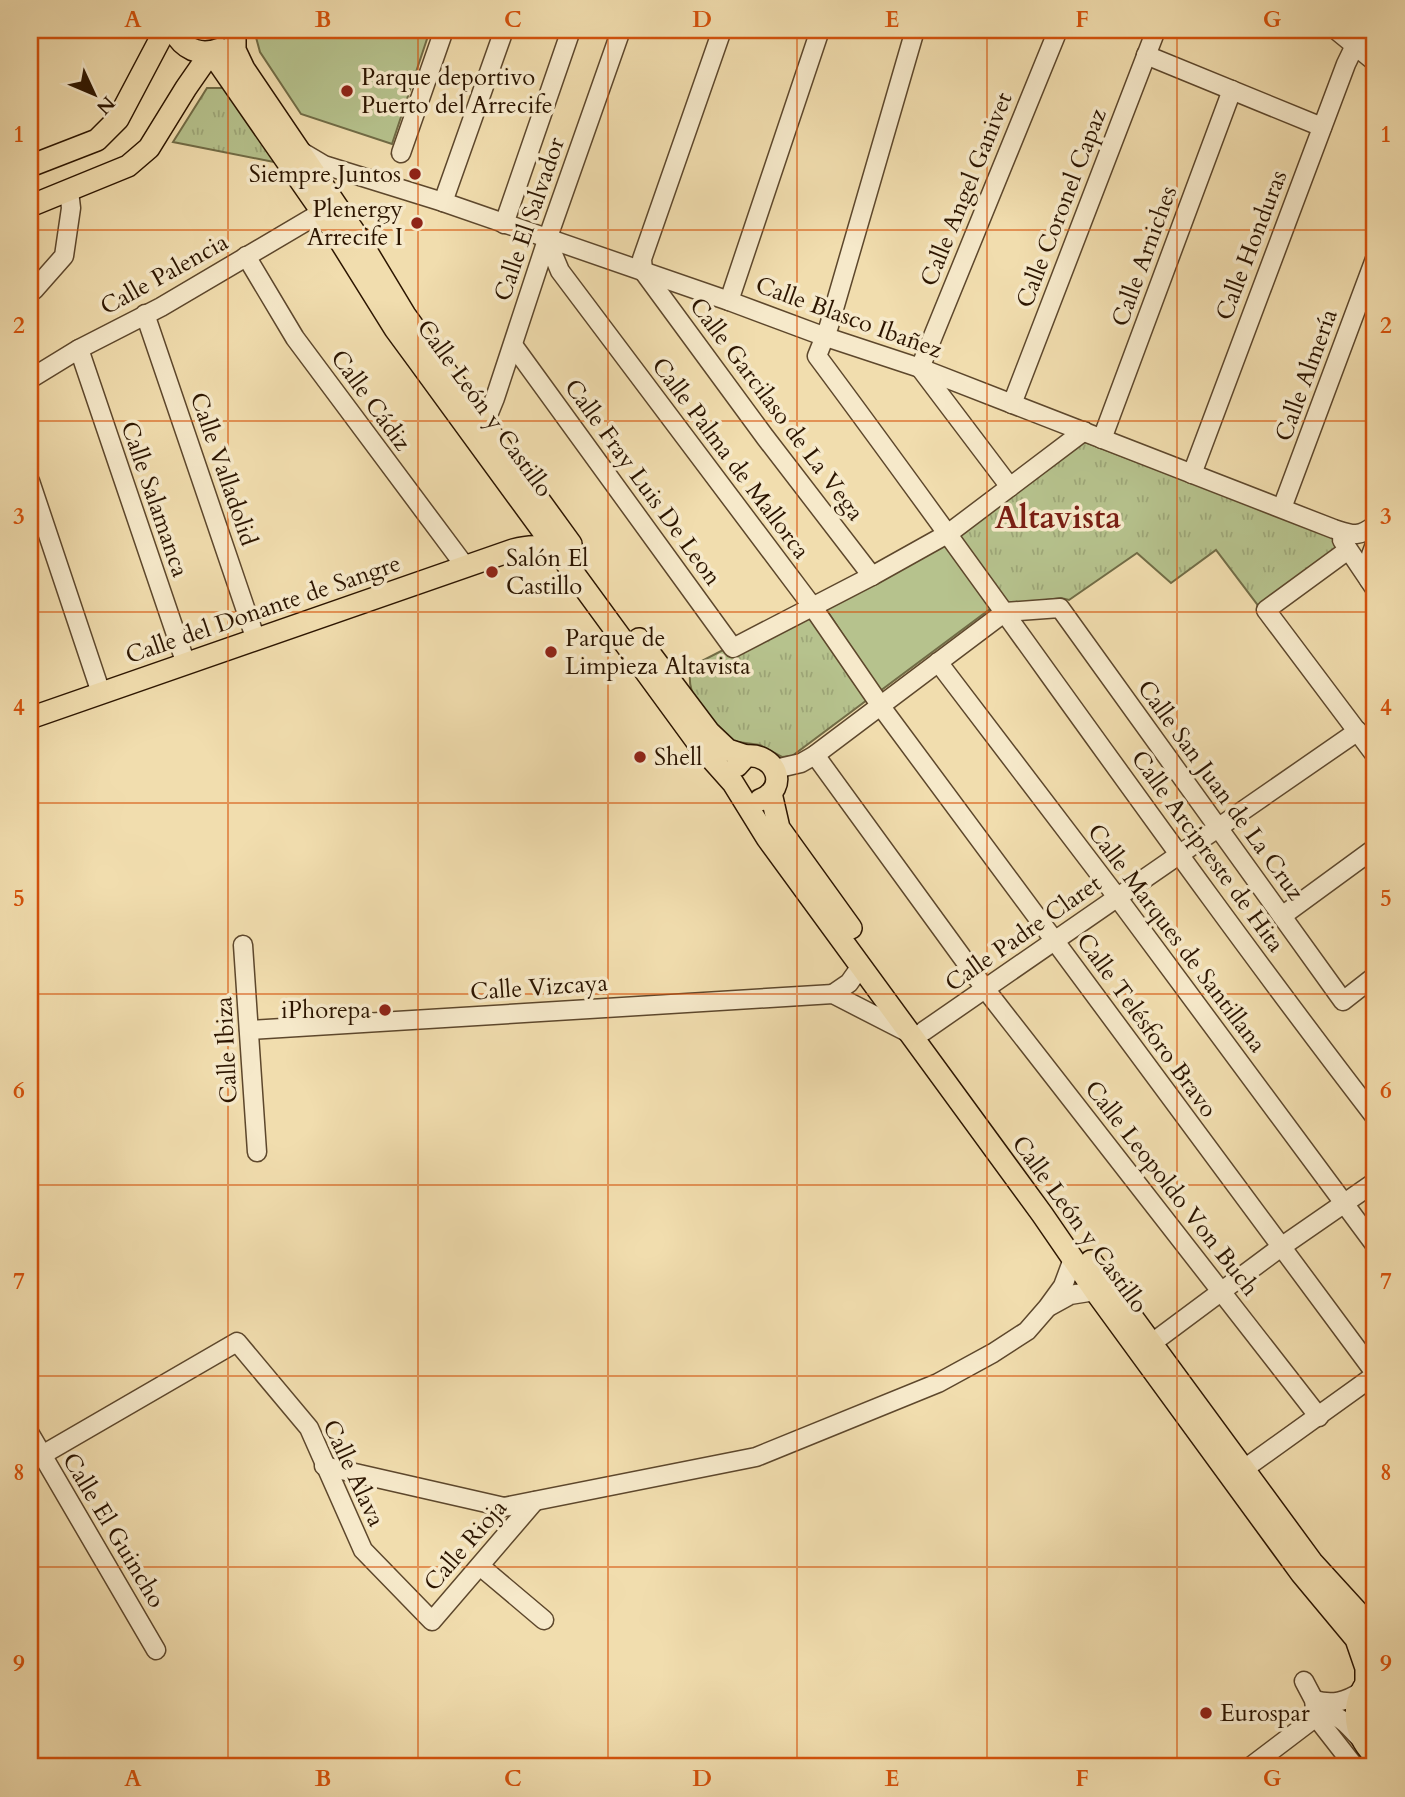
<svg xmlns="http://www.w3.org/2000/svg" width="1405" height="1797" font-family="Cardo,serif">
  <defs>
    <pattern id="grass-tufts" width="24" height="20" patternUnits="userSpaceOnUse" patternTransform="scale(1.75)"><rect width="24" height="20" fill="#b6c28d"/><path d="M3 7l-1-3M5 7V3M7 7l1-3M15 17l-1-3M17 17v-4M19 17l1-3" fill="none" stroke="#9da678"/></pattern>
  </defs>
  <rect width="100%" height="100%" fill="#f1ddae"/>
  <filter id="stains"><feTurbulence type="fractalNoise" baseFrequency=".00286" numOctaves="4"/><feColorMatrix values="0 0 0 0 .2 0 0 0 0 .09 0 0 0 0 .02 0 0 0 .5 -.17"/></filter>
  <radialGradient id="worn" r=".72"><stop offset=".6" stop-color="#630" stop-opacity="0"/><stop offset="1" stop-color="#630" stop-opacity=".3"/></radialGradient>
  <g fill="url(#grass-tufts)" stroke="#716c46" stroke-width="2">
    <polygon points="207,88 227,88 279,163 173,142"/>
    <polygon points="1082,441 1333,537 1342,549 1260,608 1216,550 1171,583 1137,553 1069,600 1061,598 1009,605 956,533"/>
    <path d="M809 615 867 700 792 756 782 757 760 745 731 741C713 721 681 697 692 666L725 649 732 657Z"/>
  </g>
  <g fill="#b6c28d" stroke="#716c46" stroke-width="2">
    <polygon points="254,30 430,30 392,144 301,114 260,52"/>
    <polygon points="946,540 994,606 880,691 824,606"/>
  </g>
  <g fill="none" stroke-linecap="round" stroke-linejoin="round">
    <defs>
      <g id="minor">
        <polyline points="722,30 642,259 643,271 765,437 872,576"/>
        <path d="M915 30 829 326 817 356C1005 608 1183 868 1375 1117"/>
        <polyline points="1336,30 1375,62"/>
        <polyline points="1146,55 1322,127"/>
        <path d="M302 152 324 165 443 202 729 301 823 336 920 368 1334 529C1353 535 1358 538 1375 525"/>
        <polyline points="401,153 444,30"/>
        <polyline points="443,202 504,30"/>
        <polyline points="504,224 571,30"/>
        <polyline points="547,240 560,271 812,606 885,712 1375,1373"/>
        <polyline points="246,256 295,338 465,566"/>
        <polyline points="30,291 34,290 64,256 71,208 69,191"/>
        <polyline points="729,301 820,30"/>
        <polyline points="145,314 256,640"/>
        <polyline points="513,345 733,648 872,576 949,533 1084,431"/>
        <polyline points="79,349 186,664"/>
        <polyline points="30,379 79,349 161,307 322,212"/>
        <polyline points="1012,404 1156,30"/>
        <polyline points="484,425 495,398 547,240 621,30"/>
        <polyline points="1102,439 1232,90"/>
        <polyline points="1192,474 1346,64 1360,35"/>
        <polyline points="30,481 101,693"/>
        <polyline points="1010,487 920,368 1058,30"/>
        <polyline points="1282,508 1375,259"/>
        <polyline points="1342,540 1375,589"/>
        <polyline points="1348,550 1266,610 1375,755"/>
        <polyline points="1369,580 1371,555 1375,544"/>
        <polyline points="938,662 1117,897 1375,1245"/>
        <polyline points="815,755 986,990 1319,1417"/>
        <polyline points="775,769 801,763 815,755 1005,612 1060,608 1343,1001 1375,976"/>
        <polyline points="1282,916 1375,848"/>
        <polyline points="243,945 257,1152"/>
        <polyline points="833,994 849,983 861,966"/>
        <polyline points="249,1030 833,994 907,1032"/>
        <polyline points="924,1031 1358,731"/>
        <polyline points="1050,1306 1070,1295 1095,1291"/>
        <polyline points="1152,1343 1281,1247 1375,1182"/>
        <polyline points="30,1434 156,1650"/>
        <polyline points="30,1462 237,1342 309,1428 363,1550 432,1621 535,1501"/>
        <polyline points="324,1466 504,1507 756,1457 938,1383 993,1353 1027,1331 1047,1308 1063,1286 1073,1259"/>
        <polyline points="1244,1469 1375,1375"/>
        <polyline points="480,1566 544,1620"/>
        <polyline points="1304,1681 1314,1700 1316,1717 1355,1767"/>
        <path d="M1314 1700C1333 1705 1345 1702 1362 1691"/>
        <path d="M1250 1767 1316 1717C1340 1710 1346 1725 1362 1740"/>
      </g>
      <g id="major">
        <path d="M173 30C183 49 199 57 220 49"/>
        <polyline points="235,34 235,50 244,69 361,242 405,315 571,544"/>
        <polyline points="211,52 322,212 395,329 420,363 700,746 733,783 767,838 1042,1214 1095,1291 1301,1573 1356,1639 1366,1668 1366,1684"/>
        <polyline points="30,166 97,140 118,119 165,30"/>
        <polyline points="30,206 128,166 149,148 186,88 211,52"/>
        <polyline points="639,639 709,732 728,750 746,756"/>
        <path d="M30 718 513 550C532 545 542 545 560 555"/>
        <path d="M737 766 746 756C776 753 790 788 760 800"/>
        <polyline points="771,793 779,828 851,928"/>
        <polyline points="1091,1261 1312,1562 1375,1631"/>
        <path d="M1375 1674C1349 1698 1351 1732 1375 1756"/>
      </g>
    </defs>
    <use href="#minor" stroke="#5d472c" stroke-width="21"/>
    <use href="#major" stroke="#2c1500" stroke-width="24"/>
    <use href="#minor" stroke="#f6e9ca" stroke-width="18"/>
    <use href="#major" stroke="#f1ddae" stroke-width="21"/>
  </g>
  <path fill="none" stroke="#d5520b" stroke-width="2" stroke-opacity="0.55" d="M228 30V1767M418 30V1767M608 30V1767M797 30V1767M987 30V1767M1177 30V1767M30 230H1375M30 421H1375M30 612H1375M30 803H1375M30 994H1375M30 1185H1375M30 1376H1375M30 1567H1375"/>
  <g fill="#8f2418" stroke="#f6e9ca" stroke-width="2.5">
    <circle cx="347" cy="91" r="7"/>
    <circle cx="415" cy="174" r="7"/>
    <circle cx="417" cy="223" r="7"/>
    <circle cx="492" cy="572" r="7"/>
    <circle cx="551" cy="652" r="7"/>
    <circle cx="640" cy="757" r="7"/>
    <circle cx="385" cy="1010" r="7"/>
    <circle cx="1206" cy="1713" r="7"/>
  </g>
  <g text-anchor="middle" stroke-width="7" stroke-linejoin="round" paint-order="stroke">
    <g font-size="24" fill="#2c1500" stroke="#f6e9ca" text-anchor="start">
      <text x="361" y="85">Parque deportivo<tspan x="361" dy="28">Puerto del Arrecife</tspan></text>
      <text x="401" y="182" text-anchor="end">Siempre Juntos</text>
      <text x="403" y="217" text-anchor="end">Plenergy<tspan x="403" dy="28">Arrecife I</tspan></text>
      <text x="506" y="566">Salón El<tspan x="506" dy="28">Castillo</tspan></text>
      <text x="565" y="646">Parque de<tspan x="565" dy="28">Limpieza Altavista</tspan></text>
      <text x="654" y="765">Shell</text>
      <text x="371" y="1018" text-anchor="end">iPhorepa</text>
      <text x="1220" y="1721">Eurospar</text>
    </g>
    <g font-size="24" fill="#2c1500" stroke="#f6e9ca">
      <text transform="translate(966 189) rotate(-68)" y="8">Calle Angel Ganivet</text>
      <text transform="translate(1061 208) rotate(-69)" y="8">Calle Coronel Capaz</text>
      <text transform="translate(529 219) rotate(-71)" y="8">Calle El Salvador</text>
      <text transform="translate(1251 245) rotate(-69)" y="8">Calle Honduras</text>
      <text transform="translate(1144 256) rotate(-70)" y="8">Calle Arniches</text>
      <text transform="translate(164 274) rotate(-29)" y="8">Calle Palencia</text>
      <text transform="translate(849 317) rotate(20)" y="8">Calle Blasco Ibañez</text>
      <text transform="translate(1306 375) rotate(-70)" y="8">Calle Almería</text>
      <text transform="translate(371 400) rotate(54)" y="8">Calle Cádiz</text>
      <text transform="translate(485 408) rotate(54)" y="8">Calle León y Castillo</text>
      <text transform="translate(777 409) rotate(53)" y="8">Calle Garcilaso de La Vega</text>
      <text transform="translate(731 458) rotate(53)" y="8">Calle Palma de Mallorca</text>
      <text transform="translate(224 469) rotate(71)" y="8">Calle Valladolid</text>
      <text transform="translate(643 482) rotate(54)" y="8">Calle Fray Luis De Leon</text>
      <text transform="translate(155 499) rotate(71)" y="8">Calle Salamanca</text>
      <text transform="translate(263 609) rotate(-19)" y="8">Calle del Donante de Sangre</text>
      <text transform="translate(1221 790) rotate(54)" y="8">Calle San Juan de La Cruz</text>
      <text transform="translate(1208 851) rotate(54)" y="8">Calle Arcipreste de Hita</text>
      <text transform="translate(1023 933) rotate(-35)" y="8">Calle Padre Claret</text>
      <text transform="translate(1177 938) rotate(53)" y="8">Calle Marques de Santillana</text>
      <text transform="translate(539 987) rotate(-4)" y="8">Calle Vizcaya</text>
      <text transform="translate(1147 1025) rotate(54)" y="8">Calle Telésforo Bravo</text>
      <text transform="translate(226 1050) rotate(-93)" y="8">Calle Ibiza</text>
      <text transform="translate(1172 1188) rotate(52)" y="8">Calle Leopoldo Von Buch</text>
      <text transform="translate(1080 1224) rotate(54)" y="8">Calle León y Castillo</text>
      <text transform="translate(354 1473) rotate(65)" y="8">Calle Alava</text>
      <text transform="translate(114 1530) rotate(59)" y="8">Calle El Guincho</text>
      <text transform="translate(465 1545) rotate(-49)" y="8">Calle Rioja</text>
    </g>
    <g font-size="32" font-weight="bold" fill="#7a1f14" stroke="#f6e9ca">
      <text x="1058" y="528">Altavista</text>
    </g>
  </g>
  <rect width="1405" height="1797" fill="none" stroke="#f1ddae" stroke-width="77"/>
  <g transform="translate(94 94) rotate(134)" stroke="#f6e9ca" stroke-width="5" paint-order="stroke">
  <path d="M0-5L12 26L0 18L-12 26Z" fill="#2c1500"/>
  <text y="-10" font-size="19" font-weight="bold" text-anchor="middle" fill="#2c1500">N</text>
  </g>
  <rect x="38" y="38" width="1328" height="1720" fill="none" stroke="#d5520b" stroke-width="2.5"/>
  <g font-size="23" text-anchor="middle" font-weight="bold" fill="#d5520b">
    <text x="133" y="27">A</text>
    <text x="323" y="27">B</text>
    <text x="513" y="27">C</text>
    <text x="702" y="27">D</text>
    <text x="892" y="27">E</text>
    <text x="1082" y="27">F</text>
    <text x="1272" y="27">G</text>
    <text x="19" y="142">1</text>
    <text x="1386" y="142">1</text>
    <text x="19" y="333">2</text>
    <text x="1386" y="333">2</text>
    <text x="19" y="524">3</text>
    <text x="1386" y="524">3</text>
    <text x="19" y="715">4</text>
    <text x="1386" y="715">4</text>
    <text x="19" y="906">5</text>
    <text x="1386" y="906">5</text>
    <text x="19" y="1098">6</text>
    <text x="1386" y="1098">6</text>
    <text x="19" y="1289">7</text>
    <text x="1386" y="1289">7</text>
    <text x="19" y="1480">8</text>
    <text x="1386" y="1480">8</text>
    <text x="19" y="1671">9</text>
    <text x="1386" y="1671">9</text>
    <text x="133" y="1786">A</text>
    <text x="323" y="1786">B</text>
    <text x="513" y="1786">C</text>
    <text x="702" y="1786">D</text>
    <text x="892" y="1786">E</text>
    <text x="1082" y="1786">F</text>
    <text x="1272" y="1786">G</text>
  </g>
  <rect width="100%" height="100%" filter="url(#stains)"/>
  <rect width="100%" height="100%" fill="url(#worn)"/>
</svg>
